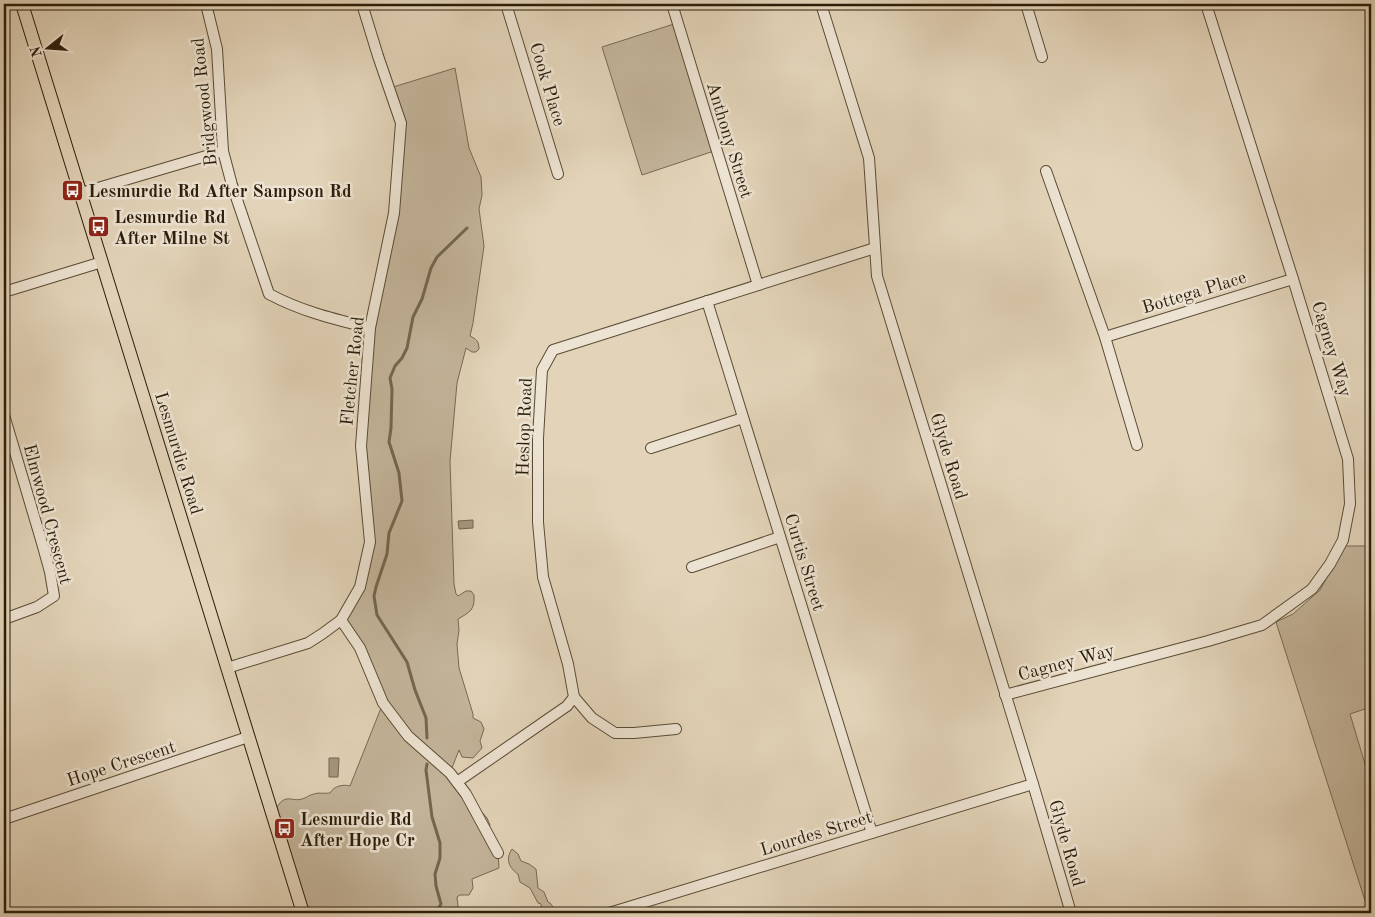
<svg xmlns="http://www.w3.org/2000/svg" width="1375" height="917" font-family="'Old Standard TT',serif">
  <rect width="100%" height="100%" fill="#e3d4b9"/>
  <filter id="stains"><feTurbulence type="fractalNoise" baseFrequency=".004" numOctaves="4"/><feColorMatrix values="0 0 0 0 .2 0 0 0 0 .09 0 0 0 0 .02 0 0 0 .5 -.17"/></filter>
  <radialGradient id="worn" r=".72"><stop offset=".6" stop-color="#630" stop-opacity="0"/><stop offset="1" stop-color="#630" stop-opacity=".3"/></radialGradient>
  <g fill="#c4b59b" stroke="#786952">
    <polygon points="677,23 717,150 642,175 602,47"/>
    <path d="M455 68 469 148 481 177 482 195 479 209 484 246 473 323 470 336C476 339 479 341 479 349L476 352H472L466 348 457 383 450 461 454 584 456 594 458 596 466 591H471L474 595C475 610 470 612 458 619L459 630 457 644 459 668 473 714V718L481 722 484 729 480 741 482 748 473 758 462 757 459 750 450 773 473 807 481 811 487 818 490 825 487 833 498 853 499 868 472 879 473 888 469 895H460L457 897 458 906 461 913H303L277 807C286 793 291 802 302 799 306 798 309 795 314 794 319 792 324 794 330 793 334 786 343 784 350 786L383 703 341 620 360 587 370 542 361 446 370 328 394 213 401 123 390 88Z"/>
    <polygon points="1344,546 1371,546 1371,707 1350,714 1371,784 1371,913 1369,913 1276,622 1293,614 1320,590"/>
    <path d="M512 849 518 854 521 861 529 864 536 869 538 888 544 892 548 902 550 903 554 908 565 909 572 913H542L541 904 538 903 530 888 520 882 518 874C509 868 505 859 512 849Z"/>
  </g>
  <g fill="#a4967d" stroke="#74664f">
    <polygon points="473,520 473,528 459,529 458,521"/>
    <polygon points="329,758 339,758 338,777 329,777"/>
  </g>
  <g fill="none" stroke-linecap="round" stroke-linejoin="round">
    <g stroke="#74664f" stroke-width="3">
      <polyline points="427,738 426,718 415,690 407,662 377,615 374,596 376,587 387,554 389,533 402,501 399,473 389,442 391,428 392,389 390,378 395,366 402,358 407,348 413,317 422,299 431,268 437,257 467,228"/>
      <polyline points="427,764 426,770 432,817 440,843 440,858 435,874 436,886 441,904 436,913"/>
    </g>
    <defs>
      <g id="minor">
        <path d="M206 4 217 49 223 151 232 185 269 294C303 312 334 319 370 328"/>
        <polyline points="506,4 558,174"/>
        <polyline points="672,4 758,285"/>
        <polyline points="821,4 869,158 877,276 1033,784 1071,913"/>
        <polyline points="1026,4 1042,57"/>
        <polyline points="1046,171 1105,337 1137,445"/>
        <polyline points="81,193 223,151"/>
        <polyline points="4,292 102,262"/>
        <polyline points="707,301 872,833"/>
        <polyline points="1105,337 1293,279"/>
        <polyline points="4,415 42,543 50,572 54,596 37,607 4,619"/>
        <polyline points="651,448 743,418"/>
        <polyline points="692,567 780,537"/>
        <polyline points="341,620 360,648 383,703 408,736 450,773 466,794 498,853"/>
        <polyline points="227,668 308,643 322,634 341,620 360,587 370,542 361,446 370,328 394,213 401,123 378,56 362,4"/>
        <polyline points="1005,695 1208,641 1262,625 1312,589 1330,564 1343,540 1350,504 1348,459 1293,279 1206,4"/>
        <polyline points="574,697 592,718 615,733 634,733 676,729"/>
        <polyline points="457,782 567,706 574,697 568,664 543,577 538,522 538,438 542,370 553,350 875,248"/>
        <polyline points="4,819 248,737"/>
        <polyline points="609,913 1033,784"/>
      </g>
      <polyline id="major" points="22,4 303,913"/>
    </defs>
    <use href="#minor" stroke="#594b35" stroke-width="12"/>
    <use href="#major" stroke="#2b1d09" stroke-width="14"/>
    <use href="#minor" stroke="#ede3d2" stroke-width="10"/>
    <use href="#major" stroke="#e3d4b9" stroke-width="12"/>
  </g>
  <defs>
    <symbol id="bus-square" viewBox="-11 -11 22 22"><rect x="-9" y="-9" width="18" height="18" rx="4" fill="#8f2418" stroke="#ede3d2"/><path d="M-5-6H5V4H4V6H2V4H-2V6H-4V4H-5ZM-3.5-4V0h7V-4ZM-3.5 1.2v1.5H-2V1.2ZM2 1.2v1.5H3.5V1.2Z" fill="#fff"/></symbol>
  </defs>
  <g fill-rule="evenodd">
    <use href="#bus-square" x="60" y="178" width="25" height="25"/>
    <use href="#bus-square" x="86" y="214" width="25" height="25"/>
    <use href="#bus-square" x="272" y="816" width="25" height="25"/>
  </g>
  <g text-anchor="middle" stroke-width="5" stroke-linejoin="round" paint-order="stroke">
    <g font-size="18" fill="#2b1d09" stroke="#ede3d2">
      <text transform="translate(548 84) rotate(73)" y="6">Cook Place</text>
      <text transform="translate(204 102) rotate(-96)" y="6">Bridgwood Road</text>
      <text transform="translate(730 140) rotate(73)" y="6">Anthony Street</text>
      <text transform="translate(1194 292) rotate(-17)" y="6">Bottega Place</text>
      <text transform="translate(1332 349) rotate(73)" y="6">Cagney Way</text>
      <text transform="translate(352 371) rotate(-84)" y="6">Fletcher Road</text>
      <text transform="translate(524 427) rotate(-88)" y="6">Heslop Road</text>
      <text transform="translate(179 453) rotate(73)" y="6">Lesmurdie Road</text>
      <text transform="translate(949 456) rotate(73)" y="6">Glyde Road</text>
      <text transform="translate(48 514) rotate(75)" y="6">Elmwood Crescent</text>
      <text transform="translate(805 562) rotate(73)" y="6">Curtis Street</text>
      <text transform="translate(1066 662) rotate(-15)" y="6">Cagney Way</text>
      <text transform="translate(121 763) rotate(-18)" y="6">Hope Crescent</text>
      <text transform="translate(816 833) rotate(-17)" y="6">Lourdes Street</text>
      <text transform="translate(1067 843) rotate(74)" y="6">Glyde Road</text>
    </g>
    <g font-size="18" font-weight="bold" fill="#2b1d09" stroke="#ede3d2" text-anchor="start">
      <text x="88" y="197">Lesmurdie Rd After Sampson Rd</text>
      <text x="114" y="223">Lesmurdie Rd<tspan x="114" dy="21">After Milne St</tspan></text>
      <text x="300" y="825">Lesmurdie Rd<tspan x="300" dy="21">After Hope Cr</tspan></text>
    </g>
  </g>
  <rect width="1375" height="917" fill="none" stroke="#e3d4b9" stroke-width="20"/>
  <rect x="5" y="5" width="1365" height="907" fill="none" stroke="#2b1d09" stroke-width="2.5"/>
  <rect x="10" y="10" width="1355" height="897" fill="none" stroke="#2b1d09"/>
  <g transform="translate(48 48) rotate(253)" stroke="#ede3d2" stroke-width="4" paint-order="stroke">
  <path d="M0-4L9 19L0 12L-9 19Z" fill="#2b1d09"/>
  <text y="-8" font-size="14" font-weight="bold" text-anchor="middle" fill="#2b1d09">N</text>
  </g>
  <rect width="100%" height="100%" filter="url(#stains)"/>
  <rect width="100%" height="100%" fill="url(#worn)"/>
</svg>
